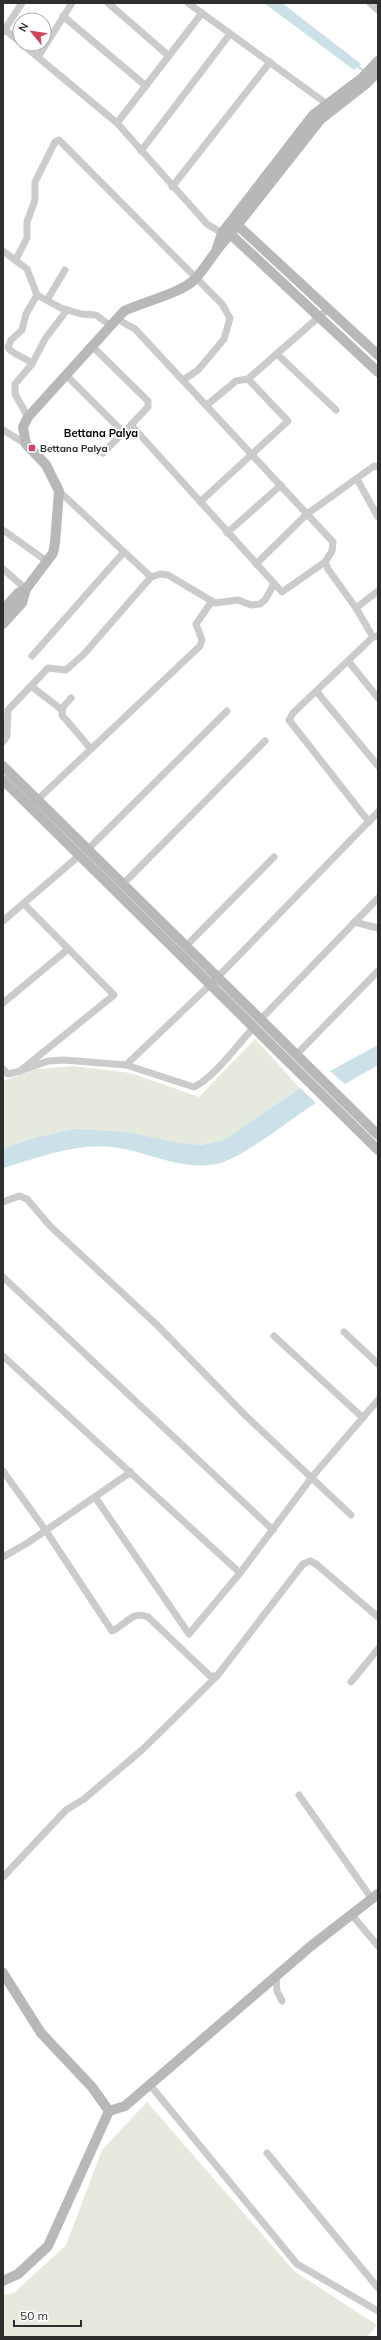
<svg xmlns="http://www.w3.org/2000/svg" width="381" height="2340" font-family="Mulish,sans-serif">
  <rect width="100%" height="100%" fill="#fff"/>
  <g fill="#e6eade">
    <polygon points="255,1039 300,1088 224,1140 201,1145 30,1139 3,1149 3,1081 37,1069 73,1066 131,1073 199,1097"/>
    <polygon points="147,2102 294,2271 377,2325 367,2337 3,2337 3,2295 14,2293 66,2245 102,2150"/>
  </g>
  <g fill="#cce0e7">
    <polygon points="264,3 282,3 361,64 354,70"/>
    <polygon points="378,1045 378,1065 345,1084 330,1071"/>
    <path d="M300 1088 316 1103C293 1117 239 1161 216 1164 179 1171 148 1151 112 1147 75 1143 38 1158 3 1168V1149L30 1139 74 1129 127 1132 179 1143 201 1145 224 1140Z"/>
  </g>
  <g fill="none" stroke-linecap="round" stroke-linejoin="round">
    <polyline stroke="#cce0e7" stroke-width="2.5" points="356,65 365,72"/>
    <g stroke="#cbcbcb" stroke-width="7">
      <polyline points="108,3 169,56"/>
      <polyline points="188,3 327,104"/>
      <polyline points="370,3 378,10"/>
      <polyline points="63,16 146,86"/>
      <polyline points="3,28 20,42"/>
      <polyline points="3,32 22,3"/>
      <polyline points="22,44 117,123 207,224 222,233"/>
      <polyline points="38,57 72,3"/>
      <polyline points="117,123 202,13"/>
      <polyline points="141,151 230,34"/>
      <polyline points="172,187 270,62"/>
      <polyline points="3,251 27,269 37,295 61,308 81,314 96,315 111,326"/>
      <polyline points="16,259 27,238 27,222 35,200 35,182 55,142 59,140 222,304 230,318 224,339 198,370 183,380"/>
      <polyline points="47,300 65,270"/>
      <polyline points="117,319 135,329 333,542 332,551 325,562 328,569 356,608 373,637 378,636"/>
      <polyline points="92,346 148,401 148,407 131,425"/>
      <polyline points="277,354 336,410"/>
      <polyline points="32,364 45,339 67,310"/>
      <polyline points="66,375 122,431 127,430 131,425 282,592 325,562"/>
      <polyline points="207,405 236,381 248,379 328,309"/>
      <path d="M28 417 15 394V384L32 364C25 356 13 356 8 347L11 340 22 330 26 314 37 295"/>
      <polyline points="3,430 26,444"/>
      <polyline points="103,453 124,432"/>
      <polyline points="357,479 378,517"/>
      <polyline points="59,491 151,577 160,574 168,575 215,603 238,600 251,605 260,604 265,600 274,584"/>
      <polyline points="200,502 288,421 248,379"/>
      <polyline points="3,530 48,562"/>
      <polyline points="227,533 281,485"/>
      <polyline points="256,564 307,514 374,466 378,467"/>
      <polyline points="3,569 26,589"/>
      <polyline points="356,608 378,591"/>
      <polyline points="32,656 123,553"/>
      <polyline points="349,662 378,698"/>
      <polyline points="31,686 62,710"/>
      <polyline points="317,692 378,766"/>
      <polyline points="71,698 63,707 62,715 91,749"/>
      <polyline points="3,742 7,736 8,710 48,668 66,670 84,654 151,577"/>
      <polyline points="35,802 200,646 202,640 196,624 212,601"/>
      <polyline points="369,822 289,720 293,713 373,637"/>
      <polyline points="87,850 227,711"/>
      <polyline points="123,884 265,741"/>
      <polyline points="3,921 80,855"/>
      <polyline points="354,922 378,928"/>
      <polyline points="186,946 274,857"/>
      <polyline points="3,1003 67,950"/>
      <polyline points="261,1019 378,898"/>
      <polyline points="297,1054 378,971"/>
      <path d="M126 1065 194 1087C215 1077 237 1045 254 1027"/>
      <polyline points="3,1069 8,1074 20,1071 114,995 24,904"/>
      <polyline points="20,1071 48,1061 64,1060 126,1065 211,984 378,812"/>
      <polyline points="3,1202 19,1196 27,1199 50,1226 157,1325 246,1416 351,1515"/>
      <polyline points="3,1277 273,1530"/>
      <polyline points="344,1332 378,1364"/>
      <polyline points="274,1336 363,1418"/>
      <polyline points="3,1356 240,1573"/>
      <path d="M3 1471 46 1531 112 1631C126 1625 132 1610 148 1617L210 1676H217L303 1564 310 1561 316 1564 378 1617"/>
      <polyline points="95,1497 189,1634 240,1573 312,1477 378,1400"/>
      <polyline points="3,1557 29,1542 131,1472"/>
      <polyline points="351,1682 378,1649"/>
      <polyline points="299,1795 372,1899"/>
      <polyline points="3,1877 66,1810 84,1799 142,1750 217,1676"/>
      <polyline points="352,1915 378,1946"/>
      <polyline points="276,1976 277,1991 282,2001"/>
      <polyline points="150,2085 297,2264 378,2311"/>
      <polyline points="267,2153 378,2288"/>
    </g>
    <g stroke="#b8b8b8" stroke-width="10">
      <polyline points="233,221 378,355"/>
      <polyline points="226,230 378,372"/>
      <polyline points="217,248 222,233 313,115 362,78 378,61"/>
      <polyline points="3,610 18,593 26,589"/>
      <path d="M3 624 22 603 26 589 53 553 55 543 59 491 46 465 26 444 23 427 28 417 124 311C143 302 182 293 195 279 208 265 215 250 228 237L321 119 367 83 378 72"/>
      <polyline points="3,766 378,1135"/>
      <polyline points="3,780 378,1150"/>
      <polyline points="3,1973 41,2033 92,2087 109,2111 48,2246 18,2274 3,2281"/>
      <polyline points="109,2111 125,2106 311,1946 378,1894"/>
    </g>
  </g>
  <rect fill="#cf465f" stroke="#fff" stroke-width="1.5" x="28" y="444" width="8" height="8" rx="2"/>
  <g text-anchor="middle" stroke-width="4" stroke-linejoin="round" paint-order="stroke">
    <g font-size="10" font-weight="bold" fill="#2e2e2e" stroke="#fff" text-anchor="start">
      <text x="40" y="452">Bettana Palya</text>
    </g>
    <g font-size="11" font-weight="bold" fill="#000" stroke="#fff">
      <text x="101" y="437">Bettana Palya</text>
    </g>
  </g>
  <rect width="381" height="2340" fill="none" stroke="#2e2e2e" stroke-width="8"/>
  <g transform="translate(32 32) rotate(299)"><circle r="19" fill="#ffffff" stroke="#ababab"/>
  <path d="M0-3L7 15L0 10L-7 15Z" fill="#cf465f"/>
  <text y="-6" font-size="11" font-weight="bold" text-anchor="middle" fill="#2e2e2e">N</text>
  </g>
  <path d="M14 2320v6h67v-6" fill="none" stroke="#2e2e2e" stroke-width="2"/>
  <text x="20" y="2320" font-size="12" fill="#2e2e2e" stroke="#ffffff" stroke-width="3" paint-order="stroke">50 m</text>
</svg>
